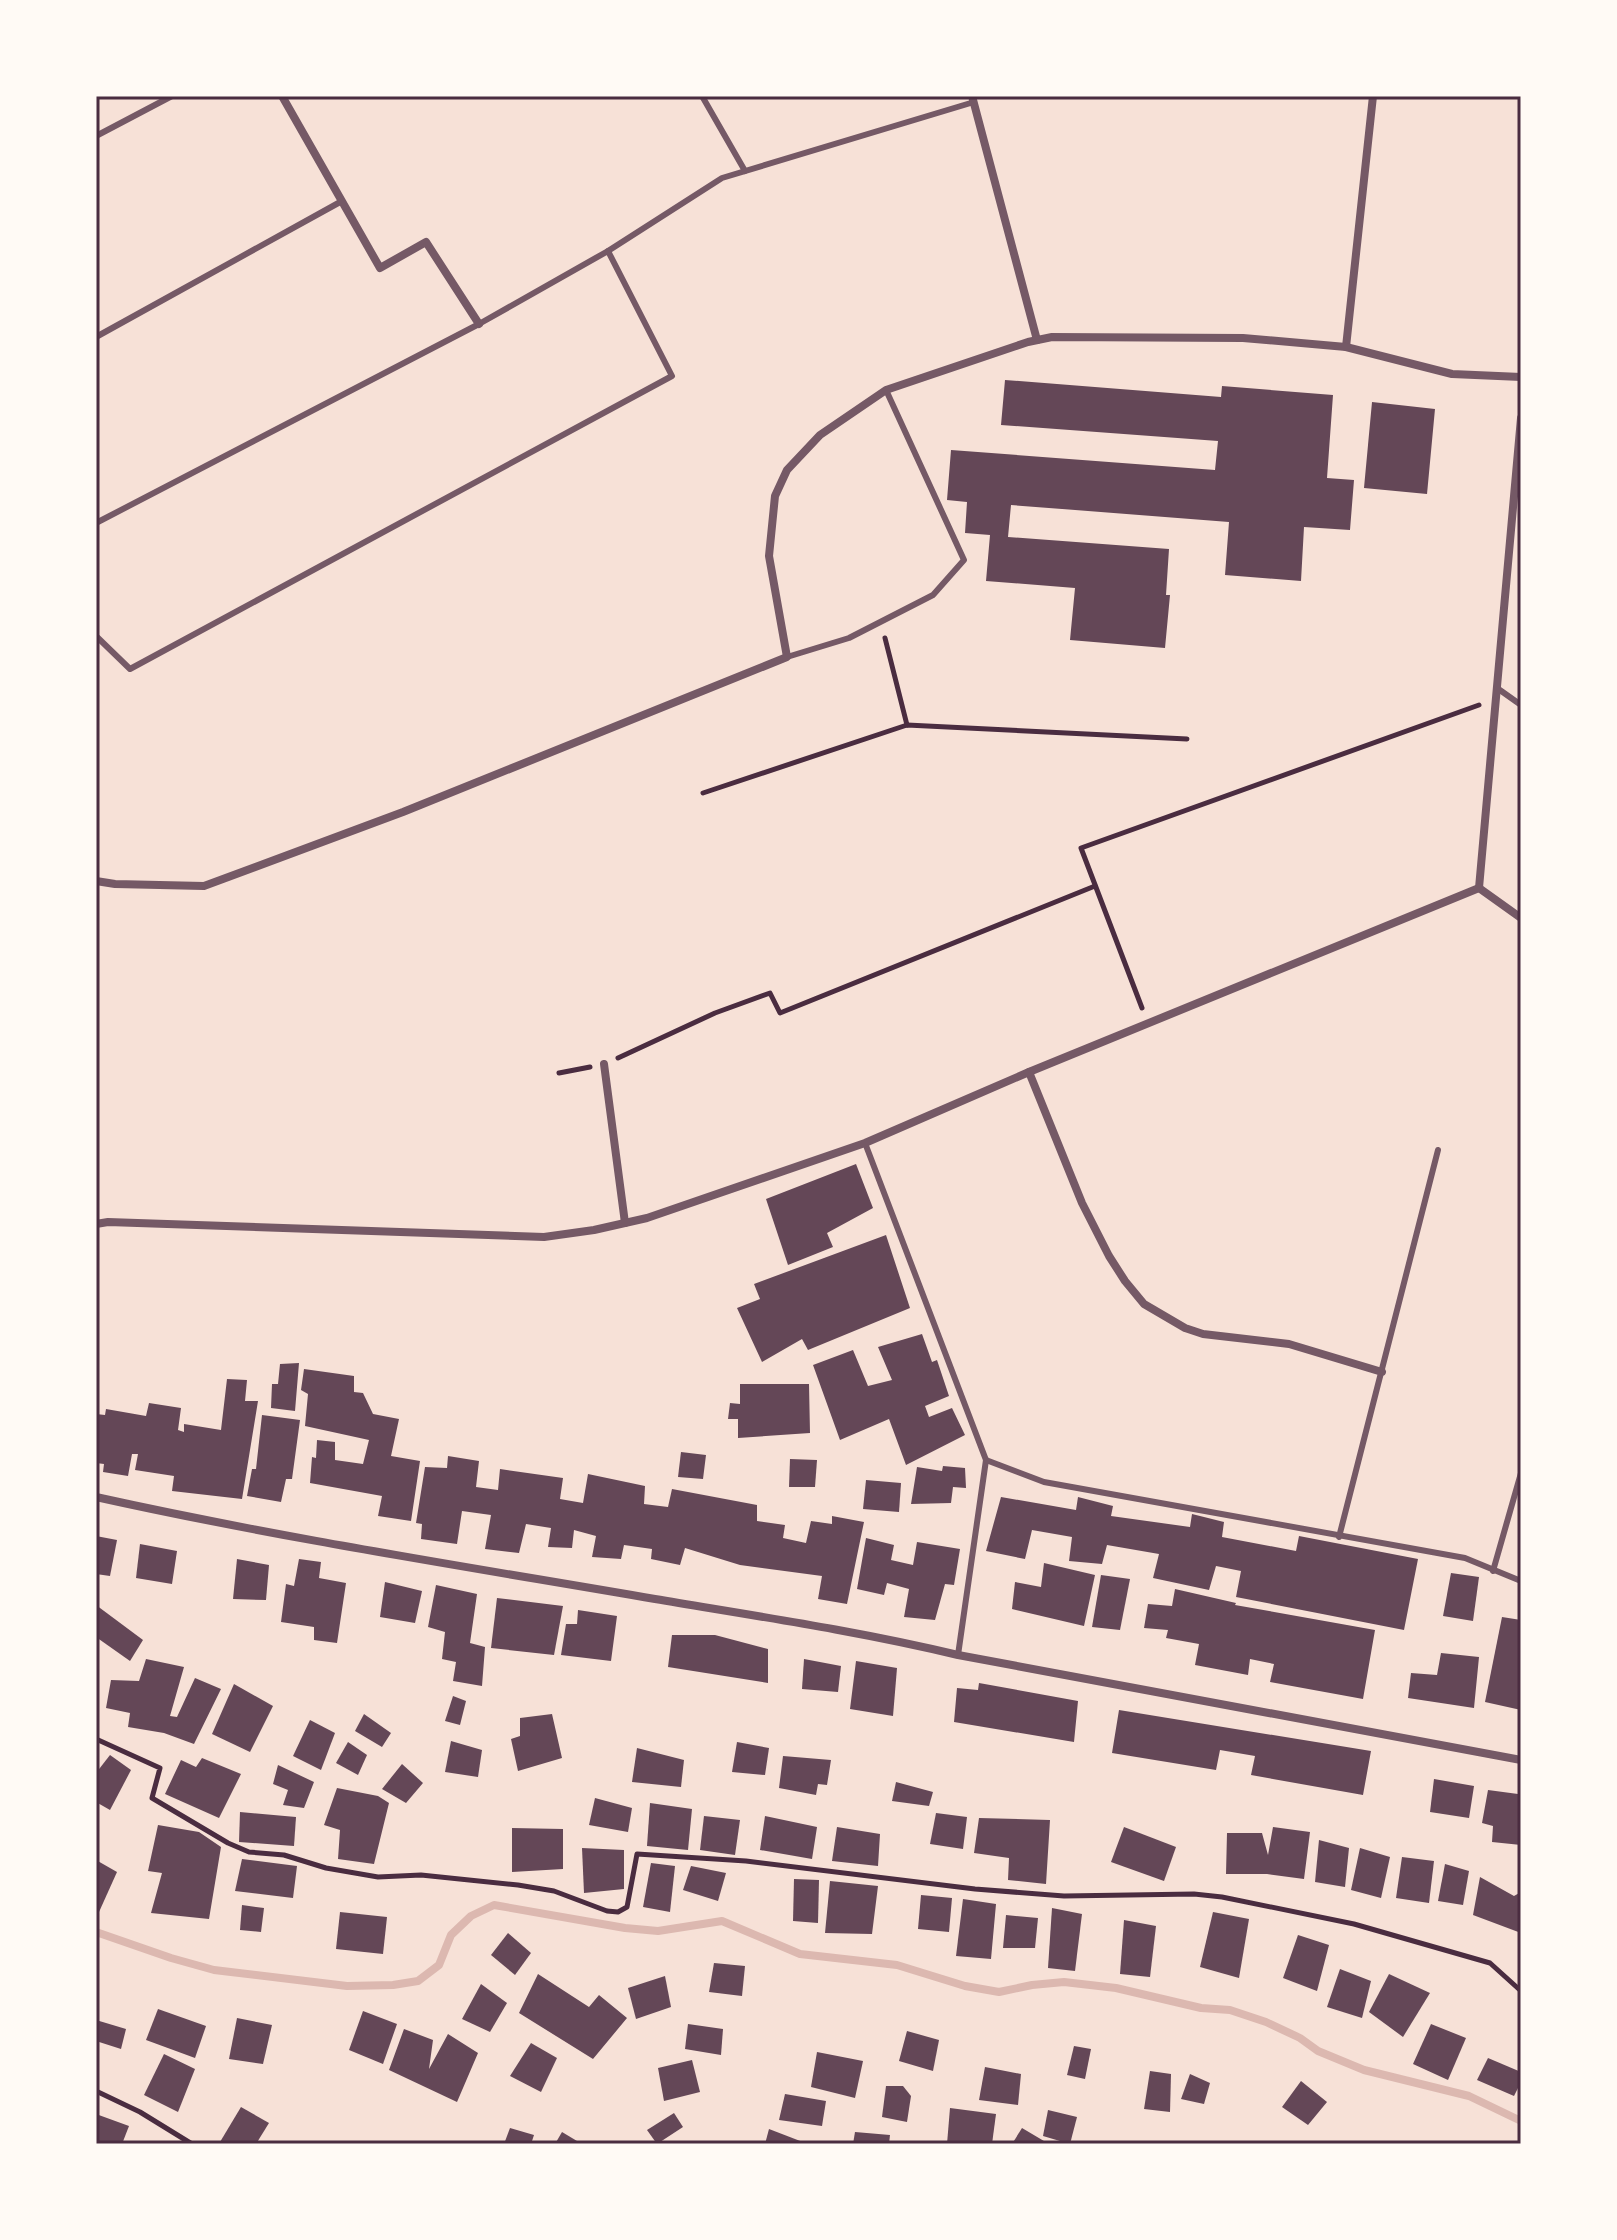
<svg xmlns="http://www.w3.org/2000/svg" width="1617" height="2240" font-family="'Nunito Sans',sans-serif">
  <rect width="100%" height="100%" fill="#f7e1d7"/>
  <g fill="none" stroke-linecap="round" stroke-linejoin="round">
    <polyline stroke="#dcb8b0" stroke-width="8" points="96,1932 171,1958 214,1970 347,1986 393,1985 418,1981 439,1965 451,1935 471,1916 494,1905 625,1928 658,1931 722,1921 800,1954 897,1965 965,1986 999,1992 1032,1985 1064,1982 1116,1988 1201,2008 1230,2010 1266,2022 1300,2038 1318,2051 1364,2070 1469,2096 1521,2121"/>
  </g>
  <g fill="#644757">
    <polygon points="1005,380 1221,397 1222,386 1333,395 1327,478 1354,480 1350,530 1304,527 1301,581 1225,575 1229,522 1011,505 1008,537 1169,549 1166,595 1170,595 1165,648 1070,640 1075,588 986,581 990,535 965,533 967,502 947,500 951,450 1215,470 1218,441 1001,425"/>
    <polygon points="1372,402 1435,409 1427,494 1364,488"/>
    <polygon points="856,1164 873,1208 827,1233 833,1247 788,1265 766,1199"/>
    <polygon points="886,1235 910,1308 808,1350 802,1339 762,1362 737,1308 760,1299 754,1284"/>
    <polygon points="922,1334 932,1362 937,1360 949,1396 925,1406 929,1417 952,1408 965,1435 906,1465 889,1419 840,1440 813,1365 853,1350 868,1386 892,1380 878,1347"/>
    <polygon points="299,1363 295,1411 271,1408 272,1384 278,1384 280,1364"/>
    <polygon points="304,1369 354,1376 354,1392 363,1393 373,1414 399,1419 391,1456 420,1461 411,1521 378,1516 382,1496 310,1483 312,1457 316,1458 317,1440 335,1442 335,1460 363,1464 369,1440 305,1426 308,1394 301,1390"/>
    <polygon points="227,1379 247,1380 245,1401 258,1401 242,1499 172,1491 174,1476 135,1470 138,1454 132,1454 128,1476 103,1472 104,1464 96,1463 96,1414 105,1415 106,1409 146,1416 149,1403 181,1408 178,1430 184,1432 184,1424 221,1430"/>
    <polygon points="740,1384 809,1384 810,1433 738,1438 738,1419 728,1419 730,1403 740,1404"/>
    <polygon points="262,1415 300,1420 292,1479 286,1479 281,1502 247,1496 252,1469 256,1469"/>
    <polygon points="681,1452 706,1455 703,1479 678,1477"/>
    <polygon points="448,1456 479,1461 476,1487 498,1490 500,1469 563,1478 560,1499 583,1503 588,1474 645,1486 644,1504 668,1507 672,1489 757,1505 757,1521 785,1525 783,1538 806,1543 811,1521 832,1524 832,1516 864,1522 847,1604 818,1599 822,1576 740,1565 685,1548 680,1565 651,1559 652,1549 624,1545 621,1559 592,1557 596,1536 574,1530 572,1548 548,1547 551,1528 526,1524 519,1553 485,1549 491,1515 462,1511 457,1544 421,1539 422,1524 416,1523 425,1467 447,1468"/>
    <polygon points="790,1459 817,1460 815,1487 789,1487"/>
    <polygon points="943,1466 965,1468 966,1488 953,1487 951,1503 911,1504 917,1467 942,1471"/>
    <polygon points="866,1480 901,1483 899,1512 863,1509"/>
    <polygon points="1001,1497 1076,1510 1078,1497 1113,1506 1111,1516 1190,1527 1192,1514 1224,1522 1222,1537 1296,1551 1299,1536 1418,1559 1404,1630 1236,1597 1241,1571 1216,1566 1209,1590 1153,1578 1159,1554 1107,1545 1102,1564 1069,1561 1072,1537 1032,1530 1025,1559 986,1551"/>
    <polygon points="96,1536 117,1540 110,1576 96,1574"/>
    <polygon points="866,1538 894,1545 891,1560 913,1565 917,1542 960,1549 954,1585 945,1584 935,1620 904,1617 909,1589 887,1583 884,1595 857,1589"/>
    <polygon points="140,1544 177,1551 172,1584 136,1578"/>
    <polygon points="237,1559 269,1565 266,1600 233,1599"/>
    <polygon points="299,1559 321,1562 319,1578 346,1583 337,1643 314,1640 314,1627 281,1622 286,1584 294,1586"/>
    <polygon points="1044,1563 1095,1575 1084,1626 1012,1609 1015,1582 1041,1587"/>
    <polygon points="1451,1573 1479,1577 1473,1621 1443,1616"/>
    <polygon points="1101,1575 1130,1579 1120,1630 1092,1627"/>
    <polygon points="385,1582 422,1591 415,1623 380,1617"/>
    <polygon points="436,1585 477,1594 470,1643 485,1647 482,1686 453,1681 456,1662 442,1659 445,1632 428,1627"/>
    <polygon points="1175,1589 1236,1603 1235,1605 1375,1630 1363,1699 1270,1682 1274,1664 1250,1659 1248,1675 1195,1665 1199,1644 1166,1638 1168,1630 1144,1628 1148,1604 1172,1606"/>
    <polygon points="497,1598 563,1606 554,1655 491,1648"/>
    <polygon points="96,1605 143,1640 130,1661 96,1637"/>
    <polygon points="578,1610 617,1616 611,1661 561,1655 566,1624 577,1624"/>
    <polygon points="1502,1617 1521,1620 1521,1710 1485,1702"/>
    <polygon points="672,1635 715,1635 768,1649 768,1683 668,1667"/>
    <polygon points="1441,1653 1479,1657 1474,1708 1408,1698 1411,1673 1437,1675"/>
    <polygon points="146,1659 184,1667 170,1716 177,1717 195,1678 221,1689 194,1744 164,1733 128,1727 130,1713 106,1708 111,1680 139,1681"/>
    <polygon points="804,1659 841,1666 838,1692 802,1689"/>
    <polygon points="856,1661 897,1668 893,1716 850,1709"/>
    <polygon points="979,1683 1078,1701 1074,1742 954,1722 957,1688 978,1690"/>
    <polygon points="234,1684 273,1706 250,1752 212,1734"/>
    <polygon points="453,1696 466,1701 460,1725 445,1721"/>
    <polygon points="1119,1710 1371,1751 1363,1795 1251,1775 1255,1756 1220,1750 1216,1770 1112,1753"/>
    <polygon points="364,1714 391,1733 382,1747 355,1731"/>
    <polygon points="552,1714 562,1758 518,1771 511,1739 520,1736 520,1718"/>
    <polygon points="310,1720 335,1733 321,1770 293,1756"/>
    <polygon points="451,1741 482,1750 478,1777 445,1772"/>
    <polygon points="348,1742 367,1755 358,1775 336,1763"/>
    <polygon points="737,1742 769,1748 765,1775 732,1772"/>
    <polygon points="637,1748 684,1760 681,1787 632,1782"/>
    <polygon points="110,1755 131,1770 110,1810 96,1802 96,1773"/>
    <polygon points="783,1756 831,1760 827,1785 818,1784 816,1795 779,1788"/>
    <polygon points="202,1758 241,1774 219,1818 165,1794 181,1760 196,1767"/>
    <polygon points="402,1764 423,1783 406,1803 382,1789"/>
    <polygon points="278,1765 314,1782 304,1808 283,1805 288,1790 273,1784"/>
    <polygon points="1434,1779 1474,1786 1469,1818 1430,1812"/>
    <polygon points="896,1782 933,1792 929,1806 892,1801"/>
    <polygon points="1519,1787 1521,1845 1492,1842 1493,1826 1482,1823 1488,1790 1518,1794"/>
    <polygon points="337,1788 378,1796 389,1803 374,1864 338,1859 340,1830 324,1825"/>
    <polygon points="595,1798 632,1808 628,1832 589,1825"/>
    <polygon points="650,1803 692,1809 688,1850 647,1846"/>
    <polygon points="240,1812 296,1817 294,1846 239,1842"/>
    <polygon points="936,1813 967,1817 963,1849 930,1844"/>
    <polygon points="704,1816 740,1820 735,1855 700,1850"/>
    <polygon points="765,1816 817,1827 812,1859 760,1850"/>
    <polygon points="979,1818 1050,1820 1046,1884 1008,1880 1009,1858 974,1853"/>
    <polygon points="158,1825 199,1832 221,1847 209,1919 151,1913 162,1873 148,1871"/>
    <polygon points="837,1827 880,1834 878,1866 832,1861"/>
    <polygon points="1124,1827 1176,1847 1164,1881 1111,1862"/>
    <polygon points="1273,1827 1310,1832 1304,1879 1267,1874 1226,1874 1227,1833 1262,1833 1268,1855"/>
    <polygon points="512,1828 563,1829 563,1869 512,1872"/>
    <polygon points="1319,1840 1349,1848 1345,1887 1315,1882"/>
    <polygon points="582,1848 624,1850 624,1889 584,1893"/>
    <polygon points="1360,1848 1390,1857 1381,1898 1351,1890"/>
    <polygon points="1402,1857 1434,1861 1429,1903 1396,1898"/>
    <polygon points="242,1859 297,1866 293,1898 235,1891"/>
    <polygon points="96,1860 117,1872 99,1912 96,1911"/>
    <polygon points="651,1863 675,1866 670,1912 643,1907"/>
    <polygon points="1445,1864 1469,1871 1463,1905 1438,1901"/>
    <polygon points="691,1866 726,1873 718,1901 683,1890"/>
    <polygon points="1480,1877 1514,1896 1521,1892 1521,1933 1473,1915"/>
    <polygon points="794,1879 819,1880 818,1923 793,1921"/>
    <polygon points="830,1881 878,1886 872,1934 825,1933"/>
    <polygon points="921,1895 952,1898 949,1932 918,1929"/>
    <polygon points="963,1899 996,1904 991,1959 956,1956"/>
    <polygon points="242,1905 264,1908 261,1932 240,1930"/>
    <polygon points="1052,1908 1082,1914 1075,1971 1048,1968"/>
    <polygon points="340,1912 387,1917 383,1954 336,1949"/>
    <polygon points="1213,1912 1249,1919 1239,1978 1200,1967"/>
    <polygon points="1006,1915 1038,1918 1035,1948 1003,1948"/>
    <polygon points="1124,1920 1156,1926 1150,1977 1120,1974"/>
    <polygon points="508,1933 531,1953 515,1975 491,1955"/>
    <polygon points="1298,1935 1329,1945 1317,1991 1283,1978"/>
    <polygon points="714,1963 745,1966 742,1996 709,1992"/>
    <polygon points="1340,1969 1371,1981 1362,2018 1327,2007"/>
    <polygon points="538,1974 589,2007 599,1995 627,2018 593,2059 519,2013"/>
    <polygon points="1389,1974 1430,1993 1403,2037 1369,2012"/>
    <polygon points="665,1976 671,2007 636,2019 628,1988"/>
    <polygon points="481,1984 507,2003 490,2032 462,2019"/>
    <polygon points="158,2009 206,2026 195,2058 146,2040"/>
    <polygon points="363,2011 397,2024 383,2064 349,2050"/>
    <polygon points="237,2018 272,2025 263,2064 229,2059"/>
    <polygon points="96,2020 126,2029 121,2049 96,2041"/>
    <polygon points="688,2024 723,2029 721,2055 685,2049"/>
    <polygon points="1431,2024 1466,2038 1448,2080 1413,2064"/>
    <polygon points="404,2029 433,2040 429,2069 448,2034 478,2053 457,2102 389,2070"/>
    <polygon points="907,2031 939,2040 933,2071 899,2061"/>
    <polygon points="531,2043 557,2058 541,2092 510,2076"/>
    <polygon points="1074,2046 1091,2049 1085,2079 1067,2075"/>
    <polygon points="817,2052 863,2061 855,2098 811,2087"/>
    <polygon points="164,2054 195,2069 178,2112 144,2095"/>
    <polygon points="1488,2058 1521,2072 1521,2082 1514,2096 1477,2080"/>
    <polygon points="692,2060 700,2092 664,2101 658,2068"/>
    <polygon points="985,2067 1021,2074 1018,2105 979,2100"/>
    <polygon points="1150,2071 1171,2074 1170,2112 1144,2109"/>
    <polygon points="1190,2074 1210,2083 1204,2104 1181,2099"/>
    <polygon points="1301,2081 1327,2102 1308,2125 1282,2107"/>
    <polygon points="886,2086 903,2086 911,2096 907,2122 882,2117"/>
    <polygon points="785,2094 826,2101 822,2126 779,2120"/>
    <polygon points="241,2107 269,2123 256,2144 224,2144 220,2142"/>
    <polygon points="950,2108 996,2114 992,2144 947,2144"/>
    <polygon points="1048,2110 1077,2117 1070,2144 1043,2136"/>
    <polygon points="674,2113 683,2127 657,2144 647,2130"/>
    <polygon points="96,2114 129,2126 122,2144 96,2144"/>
    <polygon points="510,2128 534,2135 531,2144 504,2144"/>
    <polygon points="1022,2128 1049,2144 1012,2144"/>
    <polygon points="769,2129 808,2144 765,2144"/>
    <polygon points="562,2132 582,2144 555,2144"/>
    <polygon points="855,2132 890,2135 889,2144 853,2144"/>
  </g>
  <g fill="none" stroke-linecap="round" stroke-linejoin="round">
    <g stroke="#4a2c40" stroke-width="5">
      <polyline points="885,638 907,725"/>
      <polyline points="703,793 907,725 1187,739"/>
      <polyline points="1142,1008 1081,848 1479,705"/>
      <polyline points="618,1058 715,1013 770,993 780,1013 1095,886"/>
      <polyline points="559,1073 590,1067"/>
      <polyline points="96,1739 160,1768 152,1798 228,1843 249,1852 284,1855 326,1868 378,1877 421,1875 518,1885 554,1891 607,1911 618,1912 627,1907 637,1854 746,1861 975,1889 1064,1896 1194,1894 1222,1897 1354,1924 1490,1963 1521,1991"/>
      <polyline points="96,2091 140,2112 192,2144"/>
    </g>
    <g stroke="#755966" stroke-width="6">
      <polyline points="702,96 745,171"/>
      <polyline points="96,136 172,96"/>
      <polyline points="96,337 342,201"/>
      <polyline points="96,523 479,324 608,251 722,178 974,102"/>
      <polyline points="96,636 130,669 672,376 608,251"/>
      <polyline points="787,657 849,638 933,595 964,560 886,390"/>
      <polyline points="1497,688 1521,705"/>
      <polyline points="865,1143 986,1460 958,1655"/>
      <polyline points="986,1460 1044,1482 1465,1558 1521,1581"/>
      <polyline points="1339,1537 1438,1150"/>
      <polyline points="1493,1571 1521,1473"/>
    </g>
    <g stroke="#755966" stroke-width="8">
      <polyline points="282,96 380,268 426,242 479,324"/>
      <polyline points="972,96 1037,340"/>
      <polyline points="1346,347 1373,96"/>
      <polyline points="96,881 115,884 204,886 403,812 787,657 769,556 775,496 787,470 820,435 886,390 1028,342 1052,337 1243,338 1346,347 1452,374 1521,377"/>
      <polyline points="1479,888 1521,418"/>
      <polyline points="1479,888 1521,918"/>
      <polyline points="604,1064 625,1223"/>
      <polyline points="1029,1072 1082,1203 1109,1256 1125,1281 1144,1304 1185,1328 1203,1334 1289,1344 1382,1372"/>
      <polyline points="96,1224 108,1222 544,1237 594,1230 647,1218 865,1143 1029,1072 1479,888"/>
      <path d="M96 1497C281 1538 469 1567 655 1599 756 1616 858 1631 958 1655L1521 1760"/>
    </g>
  </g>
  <rect width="1617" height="2240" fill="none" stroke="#fffaf5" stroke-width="196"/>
  <rect x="98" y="98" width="1421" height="2044" fill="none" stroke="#4a2c40" stroke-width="3"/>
</svg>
